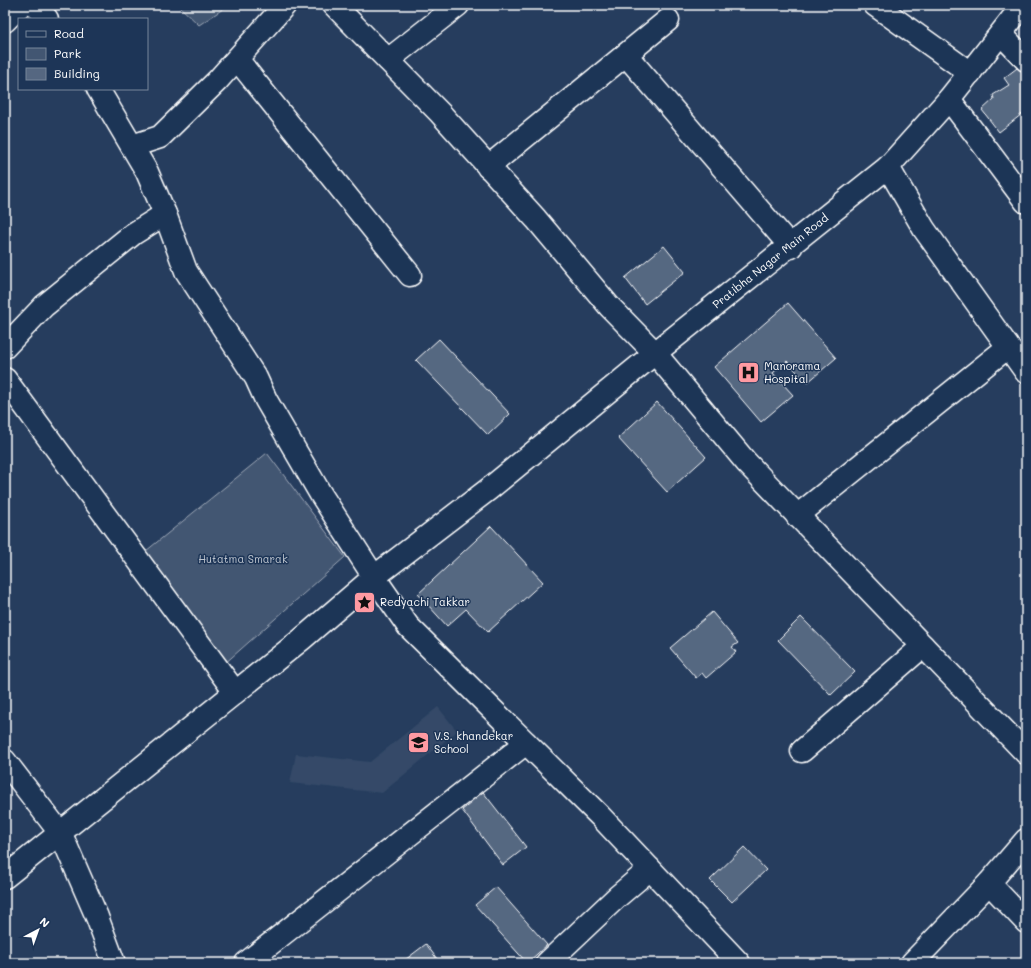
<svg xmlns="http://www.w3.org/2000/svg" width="1031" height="968" font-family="Mali,sans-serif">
  <rect width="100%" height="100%" fill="#263d5e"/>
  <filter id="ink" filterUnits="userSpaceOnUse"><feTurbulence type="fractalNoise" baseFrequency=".025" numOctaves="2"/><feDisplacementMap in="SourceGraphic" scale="8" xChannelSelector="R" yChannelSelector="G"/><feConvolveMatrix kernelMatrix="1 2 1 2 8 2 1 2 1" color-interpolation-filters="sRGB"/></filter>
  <g filter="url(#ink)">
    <polygon fill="#344a68" points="438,707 457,731 382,793 290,783 296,754 370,762"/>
    <g fill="#425672" stroke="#a0aab8">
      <polygon points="178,5 229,5 199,25"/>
      <polygon points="267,453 345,557 223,665 146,551"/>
    </g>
    <g fill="#556781" stroke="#fff">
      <polygon points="1021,65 1026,72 1026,111 999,132 982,110 994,99 993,95 1009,85 1004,78"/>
      <polygon points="664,246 685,272 645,304 625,278"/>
      <polygon points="788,303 836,358 807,383 787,361 773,373 793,395 761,422 714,367"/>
      <polygon points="439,339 510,414 488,435 416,360"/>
      <polygon points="657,402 706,457 667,492 618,438"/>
      <polygon points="491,526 543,582 488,632 466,609 447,626 418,594"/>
      <polygon points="712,612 738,643 732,647 736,652 706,678 702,673 696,678 670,648"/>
      <polygon points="801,617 855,672 831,695 778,640"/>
      <polygon points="480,788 526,847 503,865 462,810 471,803 467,798"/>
      <polygon points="744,847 766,870 732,902 710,880"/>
      <polygon points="496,887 547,945 527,963 475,905"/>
      <polygon points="426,944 440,963 401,963"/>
    </g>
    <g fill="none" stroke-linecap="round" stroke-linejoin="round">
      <defs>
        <g id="street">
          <polyline points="36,5 47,19"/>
          <polyline points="334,5 440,113 536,219 609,306 655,353 746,462 1026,753"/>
          <polyline points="875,5 970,73"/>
          <polyline points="5,21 21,5"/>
          <polyline points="1001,34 1026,60"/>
          <polyline points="626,55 791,247"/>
          <polyline points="237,59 410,275"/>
          <polyline points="388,60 458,5"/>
          <polyline points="98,89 147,172 165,214 186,271 256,378 266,400 320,493 374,577"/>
          <polyline points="949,99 1026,202"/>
          <polyline points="132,146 160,137 217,81 285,5"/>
          <polyline points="488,167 668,20"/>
          <polyline points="888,167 924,229 1026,372"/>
          <polyline points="5,347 44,306 133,234 165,214"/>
          <polyline points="5,379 235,692"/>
          <polyline points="797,516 1008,347"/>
          <polyline points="802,751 923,646"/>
          <polyline points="5,761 61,834 97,917 114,963"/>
          <polyline points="989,883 1026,922"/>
          <polyline points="246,963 526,743"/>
          <polyline points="547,963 617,897 650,869"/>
          <polyline points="912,963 989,883 1026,840"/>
        </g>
        <g id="secondary">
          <path id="s1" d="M374 577 489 489 655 353 888 167 949 99 1023 5"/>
          <polyline points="5,877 302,639 374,577 408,626 600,816 739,963"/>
        </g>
      </defs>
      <use href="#street" stroke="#fff" stroke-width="25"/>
      <use href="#secondary" stroke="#fff" stroke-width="25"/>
      <use href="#street" stroke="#1d3557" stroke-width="22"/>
      <use href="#secondary" stroke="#1d3557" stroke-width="22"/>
    </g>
  </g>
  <defs>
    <symbol id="hospital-square" viewBox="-11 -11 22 22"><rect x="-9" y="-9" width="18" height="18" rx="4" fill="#ff9aa2" stroke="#1d3557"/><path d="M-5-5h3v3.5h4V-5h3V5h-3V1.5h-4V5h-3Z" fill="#111"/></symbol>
    <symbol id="sight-square" viewBox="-11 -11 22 22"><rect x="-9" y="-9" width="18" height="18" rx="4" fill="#ff9aa2" stroke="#1d3557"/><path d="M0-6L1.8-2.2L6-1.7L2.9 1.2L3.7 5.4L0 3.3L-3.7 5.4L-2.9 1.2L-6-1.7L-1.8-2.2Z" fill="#111"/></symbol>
    <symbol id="school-square" viewBox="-11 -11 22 22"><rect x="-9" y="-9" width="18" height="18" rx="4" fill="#ff9aa2" stroke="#1d3557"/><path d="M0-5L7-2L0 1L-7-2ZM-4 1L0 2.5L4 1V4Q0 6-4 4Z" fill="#111"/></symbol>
  </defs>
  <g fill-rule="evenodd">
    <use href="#hospital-square" x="736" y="360" width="25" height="25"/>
    <use href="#sight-square" x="352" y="590" width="25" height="25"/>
    <use href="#school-square" x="406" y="730" width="25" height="25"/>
  </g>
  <g text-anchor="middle" stroke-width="3" stroke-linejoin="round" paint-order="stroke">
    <g font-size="11" fill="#fff" stroke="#1d3557">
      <text dy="4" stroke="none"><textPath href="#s1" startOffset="507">Pratibha Nagar Main Road</textPath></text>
    </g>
    <g font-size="11" fill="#fff" stroke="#1d3557" text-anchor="start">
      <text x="764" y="370">Manorama<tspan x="764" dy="13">Hospital</tspan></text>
      <text x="380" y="606">Redyachi Takkar</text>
      <text x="434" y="740">V.S. khandekar<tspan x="434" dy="13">School</tspan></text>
    </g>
    <g font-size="11" fill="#bdc4ce" stroke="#1d3557">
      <text x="243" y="563">Hutatma Smarak</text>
    </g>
  </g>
  <rect width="1031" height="968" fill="none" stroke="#1d3557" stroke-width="20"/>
  <rect x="10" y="10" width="1011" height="948" fill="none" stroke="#fff" stroke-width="1.5" filter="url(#ink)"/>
  <rect x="18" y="18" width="130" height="72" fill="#1d3557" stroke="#77869a"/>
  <rect x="26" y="31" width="20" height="6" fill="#1d3557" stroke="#77869a"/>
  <text x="54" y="38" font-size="12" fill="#ffffff">Road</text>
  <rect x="26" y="48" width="20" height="12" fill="#425672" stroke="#77869a"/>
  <text x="54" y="58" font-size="12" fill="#ffffff">Park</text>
  <rect x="26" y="68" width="20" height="12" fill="#556781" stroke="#77869a"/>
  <text x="54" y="78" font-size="12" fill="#ffffff">Building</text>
  <g transform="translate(38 930) rotate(41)" stroke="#1d3557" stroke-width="3" paint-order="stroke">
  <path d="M0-3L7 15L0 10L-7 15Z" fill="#ffffff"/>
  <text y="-6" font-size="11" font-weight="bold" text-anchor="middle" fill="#ffffff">N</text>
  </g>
</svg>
